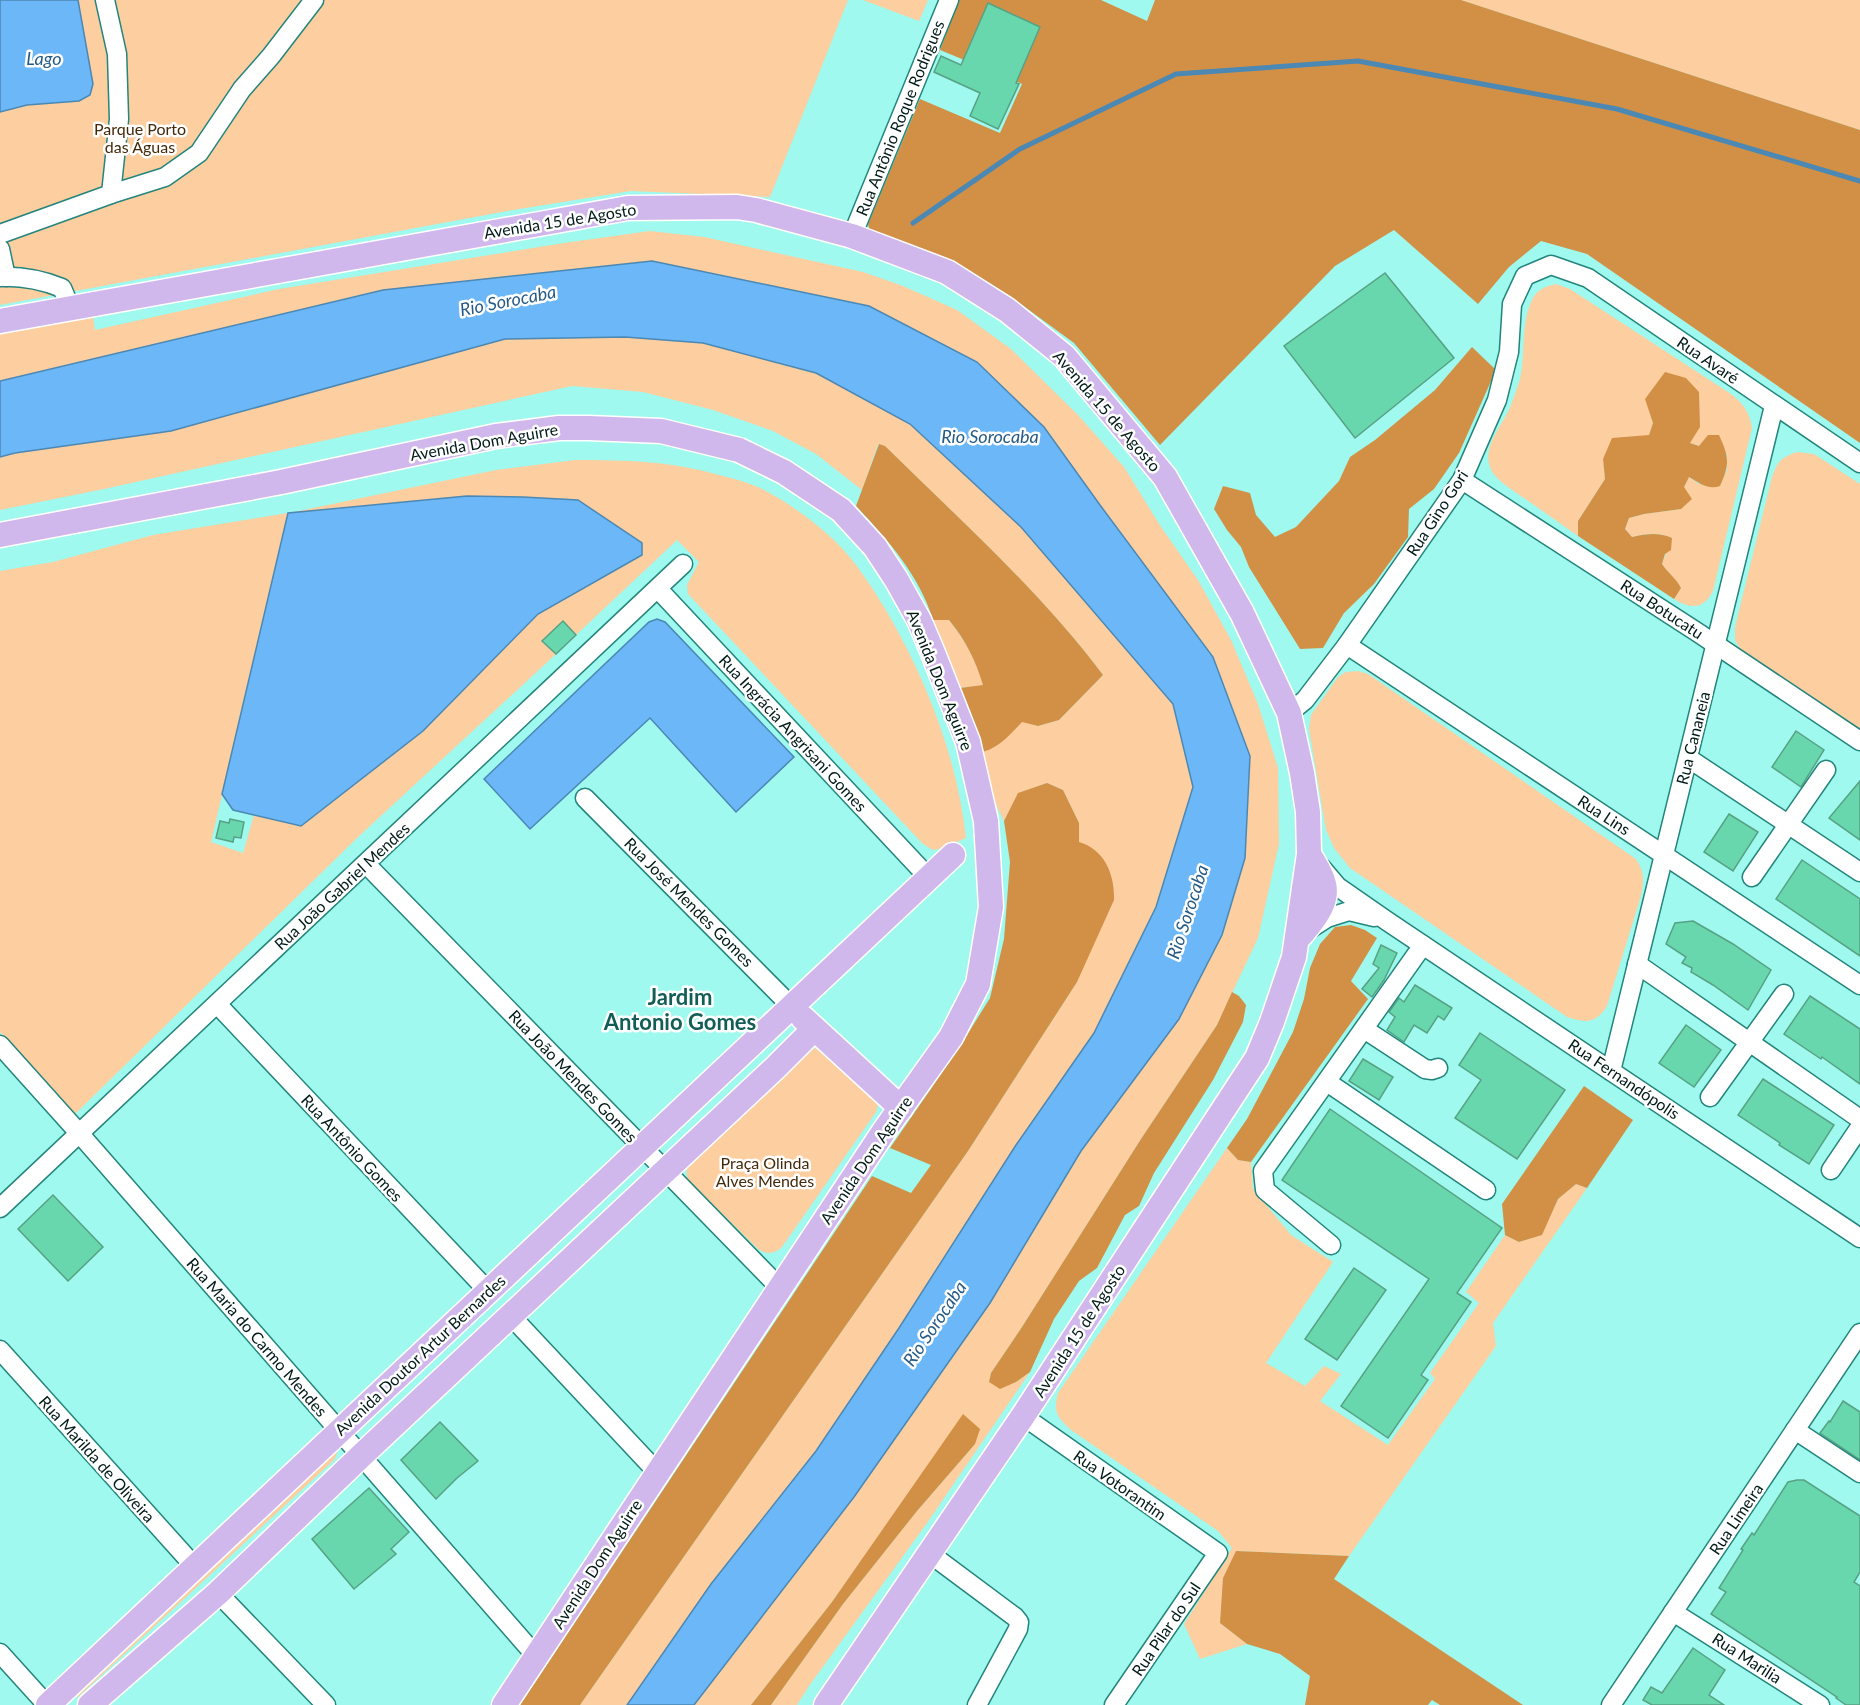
<svg xmlns="http://www.w3.org/2000/svg" width="1860" height="1705" font-family="Lato,sans-serif">
  <rect width="100%" height="100%" fill="#9ff9ee"/>
  <g fill="#fdce9f">
    <polygon points="0,0 848,0 770,197 631,191 513,210 0,305"/>
    <polygon points="863,0 928,0 919,21"/>
    <polygon points="1461,0 1860,0 1860,130"/>
    <path d="M650 231 704 237 863 272 903 286 957 310 1011 349 1078 415 1124 467 1161 527 1198 580 1231 640 1258 704 1278 768 1279 844 1258 938 1217 1025 1141 1139 1022 1327 991 1373 989 1382H1016L1030 1372 927 1523 809 1686 797 1705H771L843 1604 917 1511 975 1444 964 1415 832 1602 751 1705H580L968 1151 1077 982 1079 823 1063 790 1047 783 1019 793 1004 821 992 797 978 753 1022 721 1038 726 1059 720 1103 675C1040 591 960 520 885 446L878 444 862 490 816 454 773 431 713 410 643 392 572 386 104 489 0 510V327L92 309 95 330 279 289 564 243Z"/>
    <path d="M1556 284 1570 289 1731 394C1744 404 1749 412 1752 428L1713 591C1703 610 1691 609 1674 599L1680 588C1675 578 1668 573 1662 564L1672 538C1658 532 1646 533 1632 537L1625 529 1629 518 1644 514 1681 509 1684 487 1689 477 1699 484 1720 486 1727 470V454L1690 443 1658 382 1646 399 1653 423 1649 435 1603 459 1605 479 1578 521V536C1559 523 1540 509 1521 496 1513 490 1499 482 1493 473 1478 450 1503 426 1511 405 1514 397 1517 388 1520 379 1526 352 1520 323 1533 298 1538 289 1546 286 1556 284Z"/>
    <path d="M1797 452 1814 454 1860 484V732L1741 650 1735 640V627L1772 477C1778 461 1780 458 1797 452Z"/>
    <path d="M575 460C625 460 670 461 719 475 732 478 746 482 758 487 786 501 813 520 836 542 856 562 872 587 887 612 927 681 957 758 966 838L943 848 933 850 923 844 688 594 687 585 699 562 677 540 576 635 563 622 542 641 556 654 357 838 75 1114 0 1032V571L53 562 153 535 288 513 211 842 243 853 254 815 301 826 423 731 538 614 642 555 523 497 467 496 289 513 496 470Z"/>
    <path d="M948 619C966 641 975 659 984 685L960 688 933 620Z"/>
    <path d="M1358 671 1368 674 1636 859C1645 873 1644 883 1640 899L1607 1006C1596 1024 1585 1023 1567 1017L1350 868 1334 848 1326 830 1309 729 1311 715 1338 677 1346 672Z"/>
    <path d="M820 1047 880 1098 876 1112 782 1247C774 1254 767 1255 758 1249L689 1181C686 1176 686 1171 688 1166L807 1051Z"/>
    <path d="M1227 1148 1238 1160 1251 1162 1253 1189 1291 1235 1333 1262 1266 1363 1305 1386 1324 1366 1341 1374 1320 1401 1388 1445 1435 1379 1430 1373 1479 1303 1466 1292 1505 1235 1519 1242 1541 1235 1558 1199 1576 1184 1587 1188 1493 1323 1496 1346 1349 1556 1236 1551 1220 1623 1247 1644 1200 1659 1184 1624 1232 1548 1218 1531 1071 1430C1057 1417 1053 1413 1058 1393Z"/>
    <polygon points="334,1449 337,1453 334,1460 78,1697 71,1691"/>
  </g>
  <g fill="#d29046">
    <polygon points="959,0 1101,0 1147,21 1155,0 1461,0 1860,130 1860,443 1587,254 1541,241 1509,267 1478,304 1394,230 1335,266 1160,445 1074,343 1010,296 950,267 871,238 868,224 920,99 1000,133 1022,84 940,50"/>
    <polygon points="1472,347 1496,370 1459,453 1434,489 1409,509 1408,537 1374,584 1344,613 1323,648 1300,649 1249,567 1241,547 1227,530 1214,509 1223,486 1250,493 1256,515 1275,537 1296,527 1339,481 1350,457 1375,440 1435,390"/>
    <path d="M1665 372 1686 378 1699 392 1700 427 1690 443 1699 446 1708 435H1719C1729 457 1730 464 1720 486 1708 490 1699 483 1689 477L1684 487 1692 499 1681 509 1644 514 1629 518 1625 529 1632 537C1647 534 1658 532 1672 538L1671 550 1665 554 1662 564C1668 573 1676 578 1681 588L1674 599 1578 536V521L1605 479 1603 459 1612 438 1649 435 1653 423 1645 399Z"/>
    <path d="M879 444 885 446C960 520 1040 591 1103 675L1059 720 1038 726 1022 722C1009 736 997 750 978 753L960 688 983 685C975 659 966 641 949 620H933C920 576 887 539 856 506Z"/>
    <path d="M1047 783 1063 790 1079 823V842C1104 849 1115 874 1114 900L1077 982 968 1151 580 1705H520L872 1176 911 1193 931 1165 890 1148 957 1051 990 998 1004 939 1010 862 1004 821 1018 793Z"/>
    <polygon points="1351,925 1365,930 1377,938 1351,981 1368,999 1251,1162 1238,1160 1227,1148 1247,1119 1293,1032 1304,999 1310,968 1320,944 1335,927"/>
    <polygon points="1232,992 1239,996 1246,1005 1243,1022 1213,1080 1154,1173 1139,1206 1125,1215 1097,1268 1079,1281 1054,1319 1030,1372 1016,1382 1000,1389 989,1382 991,1373 1022,1327 1141,1139 1217,1025"/>
    <polygon points="1584,1086 1633,1120 1587,1188 1576,1184 1558,1199 1542,1235 1519,1242 1505,1235 1502,1204"/>
    <polygon points="963,1414 980,1429 975,1444 917,1511 843,1604 771,1705 751,1705 832,1602"/>
    <polygon points="1236,1551 1349,1556 1334,1579 1523,1705 1440,1705 1432,1700 1428,1705 1305,1705 1310,1676 1280,1654 1247,1644 1220,1623 1223,1578"/>
  </g>
  <g fill="#6bb7f7" stroke="#4b88b4" stroke-width="1.5">
    <polygon points="0,0 78,0 93,84 90,95 79,101 27,105 0,112"/>
    <polygon points="652,261 869,306 977,362 1044,427 1100,505 1213,657 1250,756 1245,858 1222,935 1179,1019 1081,1151 990,1303 854,1497 694,1705 627,1705 711,1584 816,1451 899,1328 1016,1145 1094,1033 1156,907 1193,787 1173,704 1021,527 910,424 816,373 703,343 625,337 505,339 171,431 15,453 0,457 0,381 383,290"/>
    <polygon points="467,496 523,497 578,500 642,543 642,555 538,614 423,731 301,826 233,810 222,794 288,513"/>
    <polygon points="657,619 665,622 794,757 736,812 650,718 530,829 484,779 649,622"/>
  </g>
  <g fill="none" stroke-linecap="round" stroke-linejoin="round">
    <polyline stroke="#4b88b4" stroke-width="5" points="913,223 1020,149 1176,74 1358,61 1617,109 1860,181"/>
  </g>
  <g fill="#68d7ad" stroke="#57a284" stroke-width="1.5">
    <polygon points="988,3 1040,27 1016,83 1019,84 998,129 970,116 980,93 934,72 941,56 961,65"/>
    <polygon points="1385,273 1454,358 1355,438 1284,346"/>
    <polygon points="563,621 576,635 556,654 542,641"/>
    <polygon points="1796,731 1824,750 1801,787 1772,767"/>
    <polygon points="1860,781 1860,840 1829,818"/>
    <polygon points="1729,814 1758,832 1733,871 1704,852"/>
    <polygon points="230,819 244,822 241,838 234,837 233,842 216,838 220,821 229,823"/>
    <polygon points="1802,860 1860,899 1860,956 1776,899"/>
    <polygon points="1693,921 1733,944 1771,970 1748,1010 1713,985 1691,972 1692,968 1682,963 1686,957 1666,944 1675,923"/>
    <polygon points="1381,945 1397,953 1384,980 1372,997 1362,989 1379,968 1373,964"/>
    <polygon points="1415,985 1452,1008 1444,1020 1438,1016 1427,1033 1414,1025 1404,1042 1387,1030 1395,1017 1389,1012 1399,998 1404,1002"/>
    <polygon points="1810,996 1860,1029 1860,1084 1822,1057 1821,1059 1784,1034"/>
    <polygon points="1686,1025 1721,1050 1694,1087 1659,1063"/>
    <polygon points="1480,1033 1565,1090 1517,1159 1455,1118 1481,1080 1459,1065"/>
    <polygon points="1363,1059 1393,1077 1379,1100 1349,1081"/>
    <polygon points="1763,1079 1834,1125 1809,1164 1779,1145 1780,1143 1738,1115"/>
    <polygon points="1330,1109 1502,1228 1457,1293 1471,1302 1421,1375 1428,1380 1388,1438 1341,1406 1429,1279 1282,1180"/>
    <polygon points="53,1195 103,1247 68,1281 18,1229"/>
    <polygon points="1354,1268 1386,1290 1337,1360 1305,1339"/>
    <polygon points="1843,1401 1860,1412 1860,1460 1820,1433 1829,1421 1830,1422"/>
    <polygon points="440,1422 478,1461 457,1478 436,1499 401,1460"/>
    <polygon points="1797,1480 1804,1480 1860,1516 1860,1572 1854,1582 1860,1586 1860,1705 1846,1705 1836,1698 1837,1697 1711,1614 1726,1592 1719,1588 1743,1550 1741,1549 1752,1533 1754,1535 1788,1482"/>
    <polygon points="369,1488 409,1532 391,1549 396,1554 354,1589 312,1539"/>
    <polygon points="1693,1648 1725,1670 1709,1695 1724,1705 1652,1705 1643,1700 1651,1687 1662,1693"/>
  </g>
  <g fill="none" stroke-linecap="round" stroke-linejoin="round">
    <defs>
      <g id="minor">
        <polyline points="105,0 117,54 119,119 111,194"/>
        <polyline points="0,234 111,194 165,177 199,153 242,89 271,56 314,0"/>
        <polyline points="852,236 949,0"/>
        <polyline points="0,249 6,277"/>
        <path d="M0 277C21 276 42 280 62 288L70 307"/>
        <polyline points="1462,480 1697,632 1860,741"/>
        <polyline points="658,589 929,878"/>
        <polyline points="1347,645 1860,985"/>
        <polyline points="1289,713 1305,700 1347,645 1462,480 1497,400 1509,352 1512,304 1525,276 1551,265 1588,278 1860,463"/>
        <polyline points="1688,758 1860,872"/>
        <polyline points="585,798 792,1007"/>
        <polyline points="366,864 780,1288"/>
        <polyline points="1321,867 1338,887 1387,921 1860,1238"/>
        <polyline points="1752,877 1826,770"/>
        <polyline points="1310,929 1327,918 1349,911 1374,917"/>
        <polyline points="1637,964 1860,1119"/>
        <polyline points="217,1004 488,1291"/>
        <polyline points="1364,1029 1425,1069 1432,1070 1438,1068"/>
        <polyline points="0,1045 79,1133 536,1656"/>
        <polyline points="1611,1071 1774,406"/>
        <polyline points="1327,1082 1486,1190"/>
        <polyline points="1710,1097 1784,994"/>
        <polyline points="1831,1170 1860,1127"/>
        <polyline points="0,1208 683,564"/>
        <polyline points="1331,1245 1265,1190 1263,1171 1423,945"/>
        <polyline points="511,1316 658,1473"/>
        <polyline points="0,1350 195,1567"/>
        <polyline points="1023,1416 1218,1553 1114,1705"/>
        <polyline points="1795,1430 1860,1473"/>
        <polyline points="929,1553 1015,1617 1019,1622 1018,1629 977,1705"/>
        <polyline points="218,1593 326,1705"/>
        <polyline points="1673,1612 1820,1705"/>
        <polyline points="0,1653 47,1705"/>
        <polyline points="1611,1705 1860,1333"/>
      </g>
      <g id="major">
        <polyline points="0,321 628,208 737,207 756,210 852,236 947,272 1007,310 1064,356 1165,477 1242,613 1289,713 1302,773 1308,812 1309,854 1294,957 1272,1022 1257,1058 1023,1416 826,1705"/>
        <polyline points="0,535 281,482 496,436 559,428 589,428 661,431 739,450 784,472 841,510 875,547 896,579 919,620 933,653 968,742 986,821 991,907 978,984 951,1037 884,1131 504,1705"/>
        <path d="M1301 935C1312 922 1329 903 1324 884 1322 874 1314 863 1309 854"/>
        <polyline points="803,1018 901,1108"/>
        <polyline points="48,1705 953,855"/>
        <polyline points="90,1705 218,1593 362,1455 775,1068 814,1029"/>
      </g>
    </defs>
    <use href="#minor" stroke="#23857c" stroke-width="21"/>
    <use href="#major" stroke="#fff" stroke-width="27"/>
    <use href="#minor" stroke="#fff" stroke-width="18"/>
    <use href="#major" stroke="#d1b8ec" stroke-width="24"/>
  </g>
  <g text-anchor="middle" stroke-width="5" stroke-linejoin="round" paint-order="stroke">
    <g font-size="16" fill="#001a17" stroke="#fff">
      <text transform="translate(900 118) rotate(-68)" y="6">Rua Antônio Roque Rodrigues</text>
      <text transform="translate(560 221) rotate(-9)" y="6">Avenida 15 de Agosto</text>
      <text transform="translate(1708 360) rotate(34)" y="6">Rua Avaré</text>
      <text transform="translate(1107 411) rotate(49)" y="6">Avenida 15 de Agosto</text>
      <text transform="translate(484 442) rotate(-10)" y="6">Avenida Dom Aguirre</text>
      <text transform="translate(1437 513) rotate(-57)" y="6">Rua Gino Gori</text>
      <text transform="translate(1662 609) rotate(33)" y="6">Rua Botucatu</text>
      <text transform="translate(940 680) rotate(68)" y="6">Avenida Dom Aguirre</text>
      <text transform="translate(793 733) rotate(47)" y="6">Rua Ingrácia Angrisani Gomes</text>
      <text transform="translate(1693 738) rotate(-76)" y="6">Rua Cananeia</text>
      <text transform="translate(1604 815) rotate(33)" y="6">Rua Lins</text>
      <text transform="translate(342 886) rotate(-43)" y="6">Rua João Gabriel Mendes</text>
      <text transform="translate(689 902) rotate(45)" y="6">Rua José Mendes Gomes</text>
      <text transform="translate(573 1076) rotate(46)" y="6">Rua João Mendes Gomes</text>
      <text transform="translate(1624 1079) rotate(34)" y="6">Rua Fernandópolis</text>
      <text transform="translate(352 1148) rotate(47)" y="6">Rua Antônio Gomes</text>
      <text transform="translate(866 1160) rotate(-56)" y="6">Avenida Dom Aguirre</text>
      <text transform="translate(1079 1331) rotate(-57)" y="6">Avenida 15 de Agosto</text>
      <text transform="translate(257 1337) rotate(49)" y="6">Rua Maria do Carmo Mendes</text>
      <text transform="translate(420 1355) rotate(-43)" y="6">Avenida Doutor Artur Bernardes</text>
      <text transform="translate(97 1459) rotate(48)" y="6">Rua Marilda de Oliveira</text>
      <text transform="translate(1120 1485) rotate(35)" y="6">Rua Votorantim</text>
      <text transform="translate(1736 1519) rotate(-56)" y="6">Rua Limeira</text>
      <text transform="translate(597 1564) rotate(-57)" y="6">Avenida Dom Aguirre</text>
      <text transform="translate(1166 1629) rotate(-56)" y="6">Rua Pilar do Sul</text>
      <text transform="translate(1747 1658) rotate(33)" y="6">Rua Marilia</text>
    </g>
    <g font-size="16" fill="#442909" stroke="#fff">
      <text x="140" y="135">Parque Porto<tspan x="140" dy="18">das Águas</tspan></text>
      <text x="765" y="1169">Praça Olinda<tspan x="765" dy="18">Alves Mendes</tspan></text>
    </g>
    <g font-size="18" font-style="italic" fill="#265b86" stroke="#fff">
      <text x="44" y="65">Lago</text>
      <text transform="translate(508 301) rotate(-11)" y="6">Rio Sorocaba</text>
      <text x="990" y="443">Rio Sorocaba</text>
      <text transform="translate(1188 912) rotate(-72)" y="6">Rio Sorocaba</text>
      <text transform="translate(935 1324) rotate(-56)" y="6">Rio Sorocaba</text>
    </g>
    <g font-size="22" font-weight="bold" fill="#125e57" stroke="#fff">
      <text x="680" y="1005">Jardim<tspan x="680" dy="25">Antonio Gomes</tspan></text>
    </g>
  </g>
</svg>
